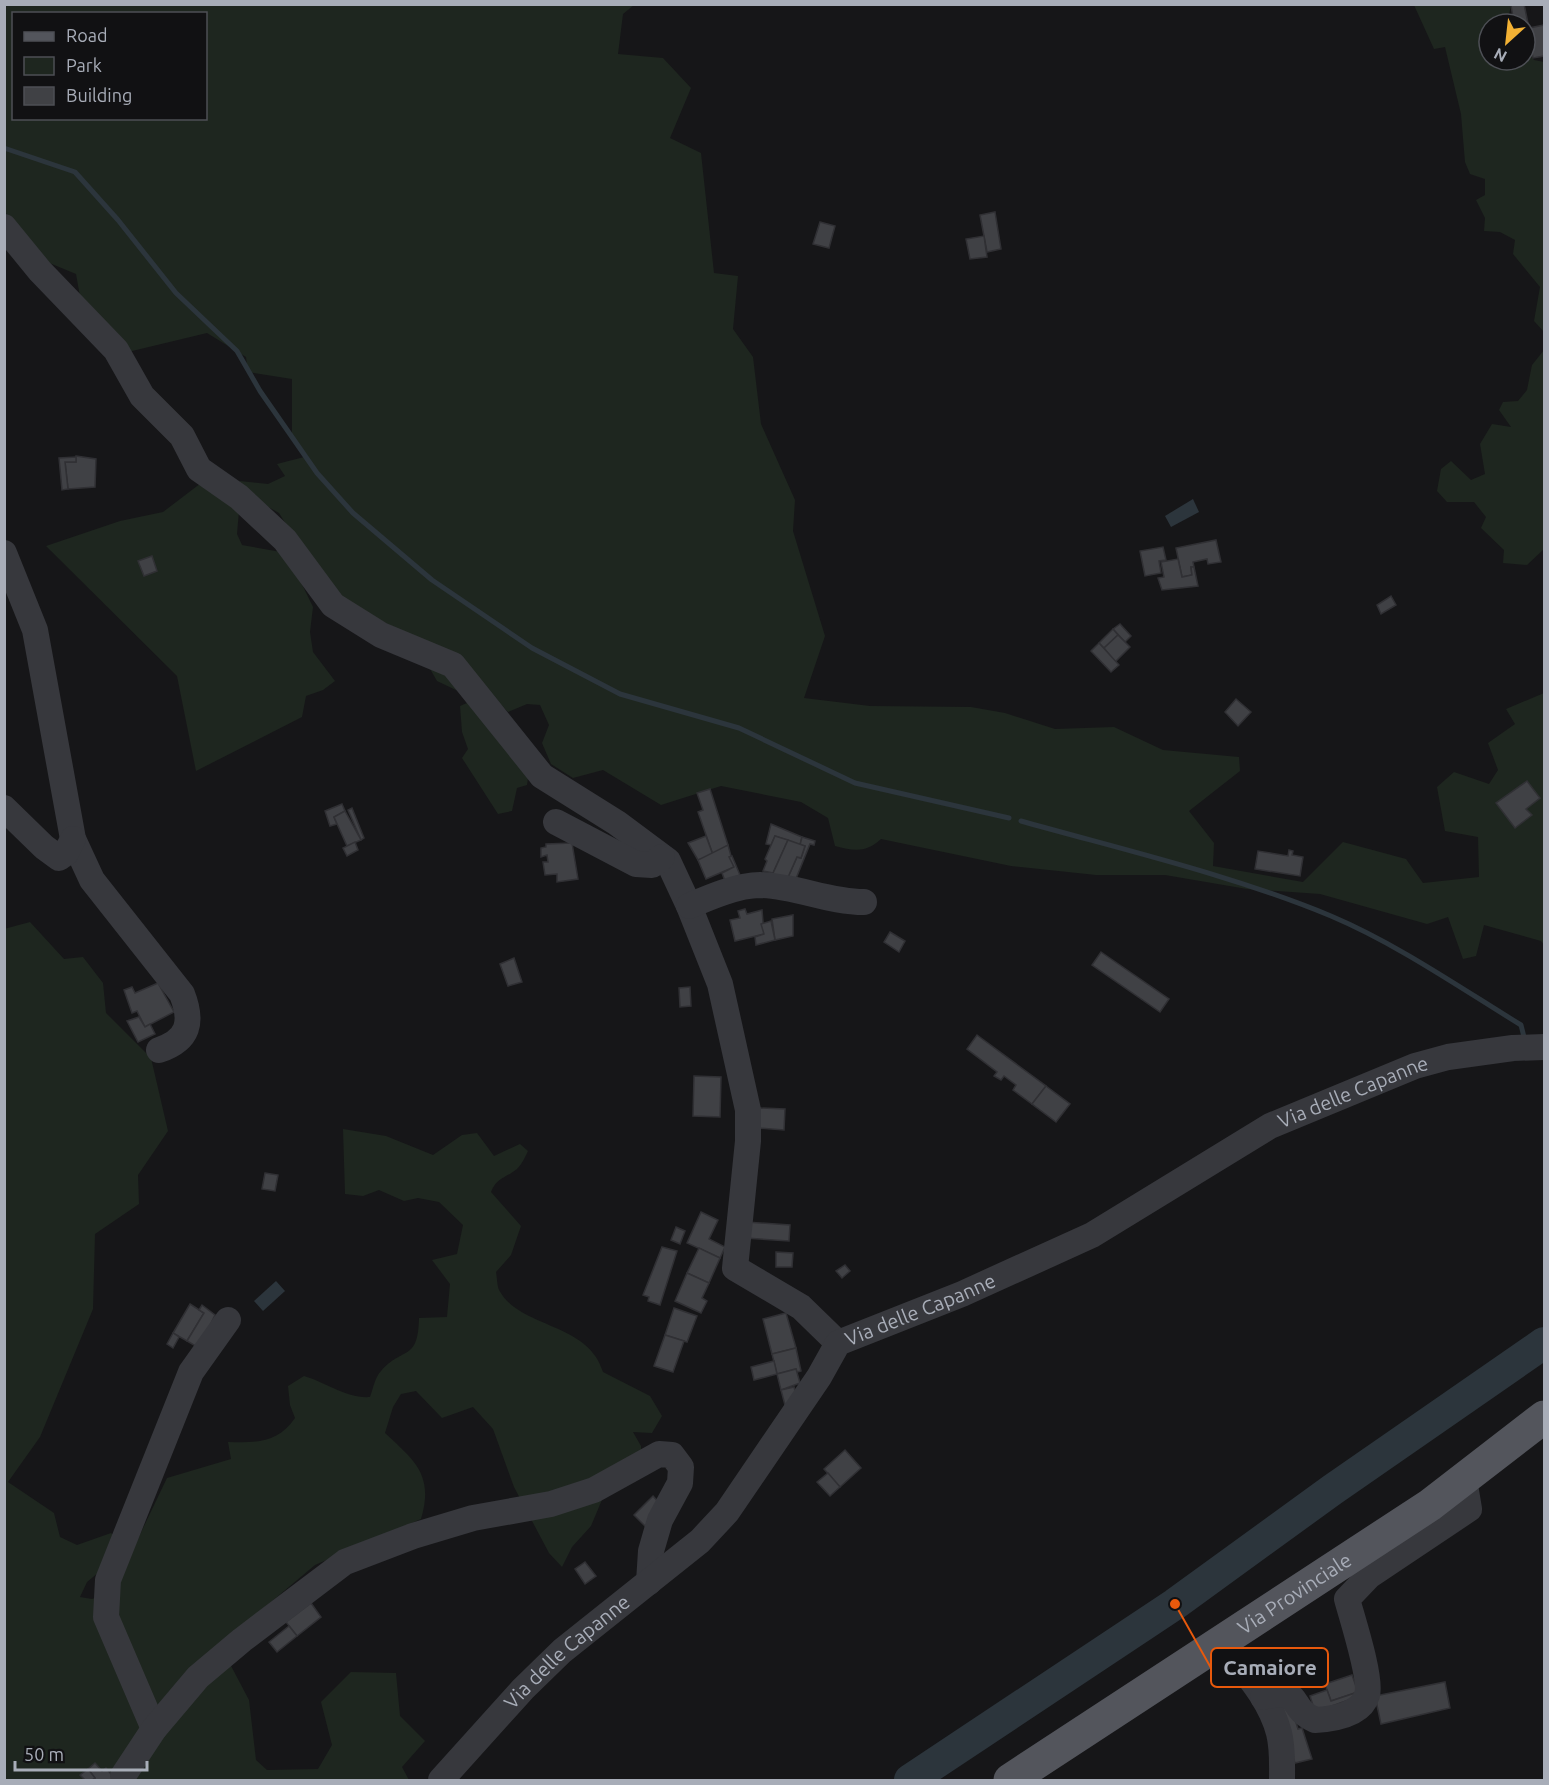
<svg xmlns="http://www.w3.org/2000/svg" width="1549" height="1785" font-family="Ubuntu,sans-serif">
  <rect width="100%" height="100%" fill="#161618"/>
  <g fill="#1e261f" fill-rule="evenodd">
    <path d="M4 5H634L623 14 618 54 663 58 691 88 670 138 701 153 714 273 738 276 733 329 753 357 761 424 795 500 793 531 825 636 804 698 870 706 971 707 1005 713 1055 729 1114 727 1163 750 1239 757 1240 771 1189 811 1214 843 1213 866 1303 882 1343 842 1406 859 1423 883 1479 877 1478 837 1445 831 1437 787 1454 772 1489 784 1498 770 1488 743 1515 724 1506 709 1544 693V945L1541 941 1484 925 1476 956 1463 959 1448 917 1427 924 1320 894 1247 889 1165 875H1096L1011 866 881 839C866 853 854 851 835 846L828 818 801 802 721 786 661 805 603 770 573 778 551 764 542 743 549 725 540 705 527 704 508 712 476 679 458 691 437 681 411 636 330 594 279 513 240 491V481L268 484 285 476 277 464 308 456 292 439V379L248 372 246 357 207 333 128 352 81 302 76 274 47 262 5 212ZM14 14H206V118H14Z"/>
    <polygon points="1414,5 1511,5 1507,24 1489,24 1489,60 1525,60 1525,48 1534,60 1544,62 1544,332 1534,321 1540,287 1513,254 1515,240 1500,232 1484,231 1485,218 1476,200 1485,195 1485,179 1470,174 1465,162 1461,114 1445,47 1434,49"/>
    <polygon points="1544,350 1544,549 1527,565 1503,563 1504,550 1481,528 1486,517 1474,502 1447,502 1437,491 1441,469 1451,461 1471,480 1485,474 1480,444 1492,424 1511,427 1499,410 1503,402 1518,401 1527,390 1532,365"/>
    <polygon points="205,480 239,511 237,534 242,545 281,552 295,570 313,607 310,632 313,652 335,681 323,690 306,696 302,717 196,771 177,676 46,546 120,521 163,512"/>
    <polygon points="467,703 490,706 529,771 527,785 517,788 512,811 498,814 462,758 468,749 462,732 460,706"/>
    <path d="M30 922 64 959 83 957 103 983 106 1013 151 1058 168 1131 138 1175 139 1204 95 1234 93 1309 40 1437 8 1482 54 1513 60 1537 77 1545 111 1533 128 1548 87 1582 80 1597 92 1599 113 1591 167 1478 231 1459 228 1442C256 1443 278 1443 295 1418L290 1405 288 1386 304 1376C325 1382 348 1399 370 1397 373 1389 375 1377 381 1371 403 1346 418 1362 419 1318L447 1317 450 1284 432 1260 457 1254 463 1225 439 1202 418 1198 404 1201 379 1190 363 1196 345 1194 343 1129 386 1136 433 1155 462 1135 477 1133 494 1156 520 1144 528 1151C525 1157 522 1164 517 1169 506 1178 497 1177 491 1192L521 1226 511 1255 496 1272C497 1277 497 1285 499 1290 520 1329 588 1322 603 1372L650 1396 662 1416 652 1433 633 1432 641 1446 642 1470 604 1495 591 1526 572 1547 562 1567 549 1553 514 1487 493 1429 473 1407 442 1418 416 1391 401 1394 393 1407 385 1433C415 1461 434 1475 421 1519L315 1565 220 1645 249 1700 256 1760 267 1770 318 1769 332 1745 321 1702 351 1672 396 1673 400 1716 425 1741 402 1767 409 1780H5L4 929Z"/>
  </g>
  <g fill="#2c353c">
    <polygon points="1193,499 1199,512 1171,527 1165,516"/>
    <polygon points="276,1281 285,1291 263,1311 254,1301"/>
  </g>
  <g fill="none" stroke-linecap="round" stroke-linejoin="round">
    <g stroke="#2c353c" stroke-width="5">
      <polyline points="4,148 75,172 118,220 176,293 237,351 260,391 317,473 353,513 432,580 532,648 620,694 739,728 855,783 1009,818"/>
      <path d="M1021 821C1124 850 1232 875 1331 916 1397 944 1459 987 1521 1025L1525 1041"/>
    </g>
    <polyline stroke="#2c353c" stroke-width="32" points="910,1780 1175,1604 1332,1490 1544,1343"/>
  </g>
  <g fill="#404145" stroke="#303034" stroke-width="1.5">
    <polygon points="1524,4 1529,28 1544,25 1544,56 1533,58 1531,46 1525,47 1525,24 1514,24 1511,5"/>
    <polygon points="995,212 1001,249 987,252 980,215"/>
    <polygon points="820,222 835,226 829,248 813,244"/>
    <polygon points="984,236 987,257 970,259 966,239"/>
    <polygon points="76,456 96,459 95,487 68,489 65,462 76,462"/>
    <polygon points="76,457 76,462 65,462 68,489 62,490 59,458"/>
    <polygon points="1216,540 1221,562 1208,564 1207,559 1193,562 1194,567 1191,567 1192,575 1182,577 1176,548"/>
    <polygon points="1163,547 1166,560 1159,561 1161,573 1145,576 1140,551"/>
    <polygon points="152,556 157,571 144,576 138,561"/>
    <polygon points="1178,559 1182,577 1192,575 1191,567 1194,567 1198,586 1162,590 1158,578 1164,577 1161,562"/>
    <polygon points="1391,596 1396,605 1381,614 1377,605"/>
    <polygon points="1120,624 1131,636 1125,642 1113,629"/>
    <polygon points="1113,629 1118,635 1104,648 1099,643"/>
    <polygon points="1118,635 1130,647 1115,662 1104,648"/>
    <polygon points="1099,643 1119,665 1111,672 1091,651"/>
    <polygon points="1236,699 1251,712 1238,726 1225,712"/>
    <polygon points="1527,781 1540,798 1526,809 1532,815 1515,828 1496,803"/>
    <polygon points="710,789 728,845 713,855 698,812 703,810 697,793"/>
    <polygon points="342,804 345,811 334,817 337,824 330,826 325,811"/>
    <polygon points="352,808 364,838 361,840 348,810"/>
    <polygon points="345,811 361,840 347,846 334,817"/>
    <polygon points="771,824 802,837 800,845 775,836 771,845 766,844"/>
    <polygon points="706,836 713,855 698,860 688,843"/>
    <polygon points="775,836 788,840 773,873 763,871 767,861 765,859"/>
    <polygon points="802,837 815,841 814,845 810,844 793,886 785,884 797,857 801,858 805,846 800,845"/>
    <polygon points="788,840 805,846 801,858 797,857 785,884 770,880"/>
    <polygon points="355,842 358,850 347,856 343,848"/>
    <polygon points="572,843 578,879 557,882 557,874 545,875 543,862 548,862 547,855 541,857 541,848 546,847 546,844"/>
    <polygon points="728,845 734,867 706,879 698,860"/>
    <polygon points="1289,850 1293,851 1292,855 1303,857 1300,876 1255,869 1258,851 1288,856"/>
    <polygon points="732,856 740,875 725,881 722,873 734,867 729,857"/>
    <polygon points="745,909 747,914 762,910 764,934 735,941 730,920 740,918 738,911"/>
    <polygon points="793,915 793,936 775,940 772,919"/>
    <polygon points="771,921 775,940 756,945 755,937 764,934 761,924"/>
    <polygon points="890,932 905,941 899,952 884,942"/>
    <polygon points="1101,952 1169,999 1160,1012 1092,965"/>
    <polygon points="514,958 522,982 508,986 500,964"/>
    <polygon points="158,983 174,1012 145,1027 137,1011 132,1013 124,990 132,987 135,993"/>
    <polygon points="690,987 691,1006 680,1007 679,988"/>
    <polygon points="139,1017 145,1027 150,1024 155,1034 138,1042 127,1021"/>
    <polygon points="977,1035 1046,1086 1032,1104 1013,1090 1016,1085 1004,1076 1001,1080 994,1076 997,1072 967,1049"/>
    <polygon points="694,1076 721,1077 720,1117 693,1116"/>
    <polygon points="1046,1086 1070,1104 1056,1122 1032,1104"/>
    <polygon points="759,1108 785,1109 784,1130 758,1128"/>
    <polygon points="265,1173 278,1175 275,1191 262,1189"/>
    <polygon points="701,1212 718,1220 709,1239 725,1247 720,1258 687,1243"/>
    <polygon points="746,1222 790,1225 789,1241 745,1238"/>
    <polygon points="676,1227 685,1231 680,1244 671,1240"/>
    <polygon points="662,1247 677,1251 660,1305 648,1301 649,1297 643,1295"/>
    <polygon points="699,1248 720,1258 709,1283 687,1273"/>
    <polygon points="776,1252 793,1253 792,1267 776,1267"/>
    <polygon points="845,1265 850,1271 842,1278 836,1271"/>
    <polygon points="687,1273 709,1283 702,1298 707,1301 701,1313 675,1301"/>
    <polygon points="190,1304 204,1313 187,1341 173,1333"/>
    <polygon points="202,1305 215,1315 199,1348 187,1341 204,1313 199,1310"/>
    <polygon points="674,1308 697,1316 687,1342 665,1335"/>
    <polygon points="786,1313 796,1348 772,1354 763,1319"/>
    <polygon points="173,1333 179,1337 173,1348 167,1344"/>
    <polygon points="665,1335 684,1341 673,1372 654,1366"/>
    <polygon points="796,1348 801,1371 797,1372 796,1369 777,1374 772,1354"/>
    <polygon points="774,1361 777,1374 754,1380 751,1367"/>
    <polygon points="796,1369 800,1383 781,1390 777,1374"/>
    <polygon points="794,1387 798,1402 785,1405 781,1390"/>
    <polygon points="845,1450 861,1468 840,1487 824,1469"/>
    <polygon points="828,1473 840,1487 830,1496 817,1482"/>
    <polygon points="653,1496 663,1507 645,1526 634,1515"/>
    <polygon points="585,1562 596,1576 585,1584 575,1569"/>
    <polygon points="311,1603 321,1617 297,1636 286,1622"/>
    <polygon points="289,1626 297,1636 277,1652 269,1642"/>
    <polygon points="1352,1675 1358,1692 1331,1701 1325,1684"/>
    <polygon points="1445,1682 1450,1708 1381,1724 1375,1696"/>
    <polygon points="1327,1690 1331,1701 1358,1692 1360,1696 1315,1712 1310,1696"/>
    <polygon points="1290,1703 1298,1729 1302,1728 1312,1759 1295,1763 1277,1707"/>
    <polygon points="95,1763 102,1771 106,1768 116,1780 92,1780 95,1778 88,1769"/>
    <polygon points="88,1769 95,1778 92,1780 85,1780 80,1775"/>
  </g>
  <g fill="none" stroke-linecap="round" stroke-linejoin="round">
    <g stroke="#37383d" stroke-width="26">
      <polyline points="4,227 40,271 116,350 142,396 182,436 199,469 239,497 285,540 333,605 381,635 453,665 542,776 617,823 668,861 689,906 720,984 748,1110 748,1141 735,1268 801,1307 838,1343"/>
      <path d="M4 553 35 630 73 839 92 880 182 994C193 1022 189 1040 159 1050"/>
      <polyline points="4,808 44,847 59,858 66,853 73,839"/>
      <polyline points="556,822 636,864 652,865 662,857"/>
      <path d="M689 906C710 897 738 885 760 885 796 886 829 902 864 902"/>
      <path d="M1222 1642C1243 1670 1270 1698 1279 1733 1283 1749 1282 1765 1282 1780"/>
      <path d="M1263 1697C1305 1687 1285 1706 1315 1720 1332 1719 1361 1715 1367 1695 1372 1679 1352 1618 1347 1599L1369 1576 1469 1509 1464 1479"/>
      <polyline points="154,1729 106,1617 108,1580 191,1372 228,1320"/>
      <polyline points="123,1776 154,1729 198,1677 242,1640 345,1562 413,1536 473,1518 551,1504 594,1490 659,1454 672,1455 681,1467 680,1483 660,1520 651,1551 649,1582"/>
      <path id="s1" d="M441 1780 523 1689 562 1651 700 1541 727 1512 819 1377 838 1343 962 1294 1092 1235 1270 1126 1415 1066 1448 1057 1513 1048 1544 1047"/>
    </g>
    <path stroke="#53555c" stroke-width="33" id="s2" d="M1010 1780 1430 1505 1544 1417"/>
  </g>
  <g text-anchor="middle" stroke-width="4.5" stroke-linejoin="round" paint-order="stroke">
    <g font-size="20" fill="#a8adb8" stroke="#111113">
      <text dy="7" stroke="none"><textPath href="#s1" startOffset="1170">Via delle Capanne</textPath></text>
      <text dy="7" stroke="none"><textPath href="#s1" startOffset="684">Via delle Capanne</textPath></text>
      <text dy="7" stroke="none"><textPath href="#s2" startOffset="340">Via Provinciale</textPath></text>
      <text dy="7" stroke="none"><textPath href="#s1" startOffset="180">Via delle Capanne</textPath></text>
    </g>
  </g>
  <path fill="none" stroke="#e8590c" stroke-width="2" d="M1175 1604L1211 1668"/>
  <circle fill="#e8590c" stroke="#111113" stroke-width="2" cx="1175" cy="1604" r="6"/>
  <rect fill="#111113" stroke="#e8590c" stroke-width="2" x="1211" y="1648" width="117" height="39" rx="6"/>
  <g font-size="21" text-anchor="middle" font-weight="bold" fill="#a8adb8">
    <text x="1270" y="1675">Camaiore</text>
  </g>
  <rect width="1549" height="1785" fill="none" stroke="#a8adb8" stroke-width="12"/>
  <rect x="12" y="12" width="195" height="108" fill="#111113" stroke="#4d4f55" stroke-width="1.5"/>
  <rect x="24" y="32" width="30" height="9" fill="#53555c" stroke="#4d4f55" stroke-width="1.5"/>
  <text x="66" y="42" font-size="18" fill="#a8adb8">Road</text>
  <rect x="24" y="57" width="30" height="18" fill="#1e261f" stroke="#4d4f55" stroke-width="1.5"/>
  <text x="66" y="72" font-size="18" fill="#a8adb8">Park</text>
  <rect x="24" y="87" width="30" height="18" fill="#404145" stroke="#4d4f55" stroke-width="1.5"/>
  <text x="66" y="102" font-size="18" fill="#a8adb8">Building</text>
  <g transform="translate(1507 42) rotate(207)"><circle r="28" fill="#111113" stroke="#4d4f55" stroke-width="1.5"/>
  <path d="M0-4.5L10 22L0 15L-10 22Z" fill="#f2b134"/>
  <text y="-9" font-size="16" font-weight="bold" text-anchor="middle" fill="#a8adb8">N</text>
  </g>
  <path d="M15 1761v9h132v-9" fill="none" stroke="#a8adb8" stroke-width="3"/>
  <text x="24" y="1761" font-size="18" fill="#a8adb8" stroke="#111113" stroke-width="4.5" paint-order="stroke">50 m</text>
</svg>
